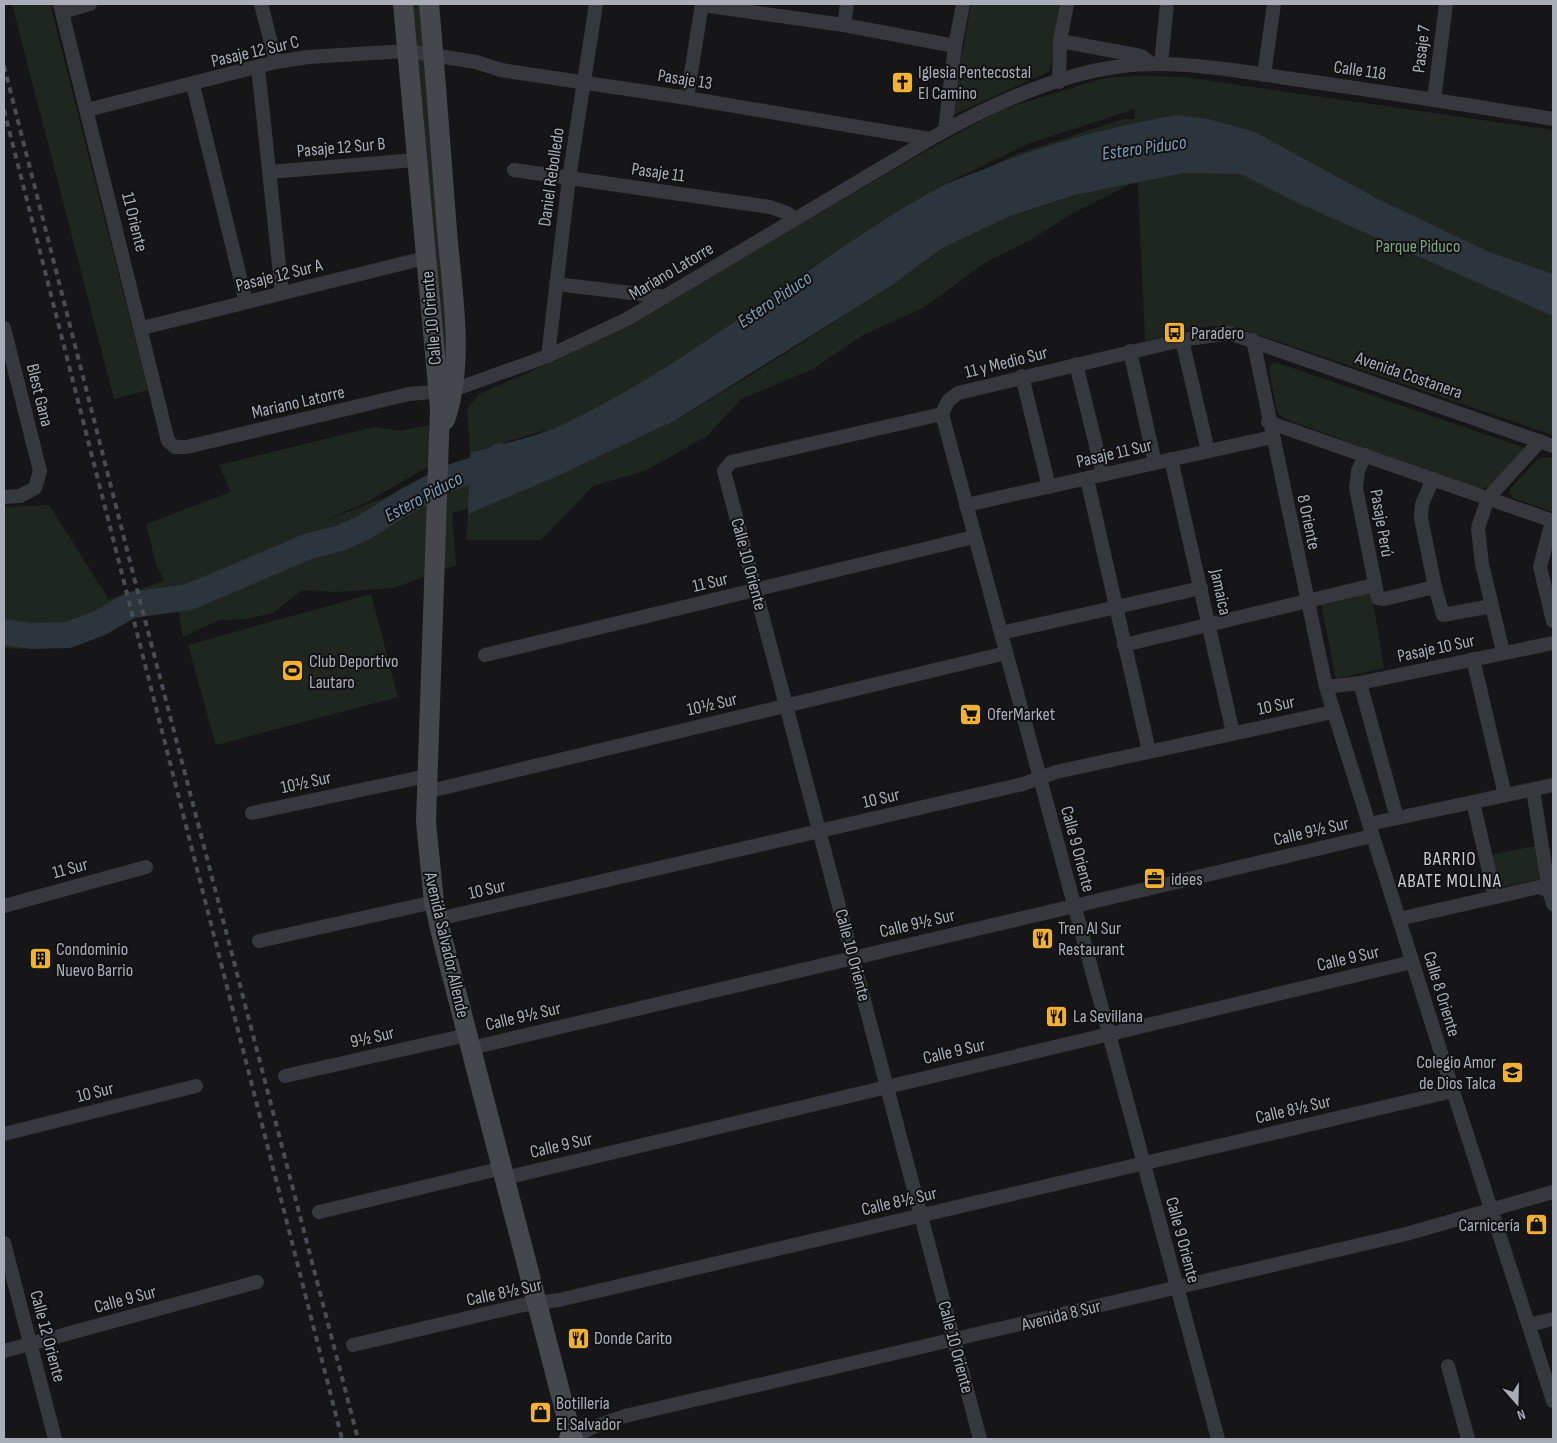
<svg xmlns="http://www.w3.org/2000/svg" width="1557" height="1443" font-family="'Sofia Sans Condensed',sans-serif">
  <rect width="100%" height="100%" fill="#161618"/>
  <g fill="#1e261f" fill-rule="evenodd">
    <polygon points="12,4 50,4 148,390 114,399"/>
    <polygon points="404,4 426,4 451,352 439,363"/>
    <polygon points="971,4 1059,4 1050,71 951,116"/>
    <path d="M1133 76 1183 77 1553 130V435L1238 328C1207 321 1175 334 1145 341L1137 163 1052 178 595 458 674 421 759 370 891 286 941 249 1010 216 1075 195 1131 184 1071 214 1032 239 986 262 923 308 863 335 811 370 741 399 707 436 647 470 593 486 541 540H466L468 514 531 486 494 501 452 513 456 565 394 588 336 592 302 590 273 613 246 619 219 620 183 637 178 607 189 608 223 588 79 634 21 649 4 648V507L49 505 108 598 107 600 164 581 156 564 146 524 231 492 219 465 374 427 401 431 428 425 434 463 367 502 319 523 479 461 549 429 470 453 467 409 479 394 559 359 641 318 910 160 1000 110 1105 78ZM1135 109V119H1123L1014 155 919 204 770 297 812 267 939 187 1027 144Z"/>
    <path d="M1273 362H1275L1525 448C1513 462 1496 491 1476 489L1283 418 1277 412 1269 369Z"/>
    <polygon points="1544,457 1553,458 1553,512 1513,498 1509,494 1510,489 1538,459"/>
    <polygon points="1371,590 1384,668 1336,679 1321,602"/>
    <polygon points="371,594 398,697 216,745 188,645"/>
    <polygon points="1540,845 1547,878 1497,888 1490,855"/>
  </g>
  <path fill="#2c353c" d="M1176 115 1208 119 1255 132 1378 199 1489 252 1553 274V316L1296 202 1241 174 1184 173 1075 195 1010 216 941 249 891 286 674 421 553 478 468 514 470 453C499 444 538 437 564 424 698 360 809 260 938 188 951 181 967 176 982 170 1044 144 1110 127 1176 115Z"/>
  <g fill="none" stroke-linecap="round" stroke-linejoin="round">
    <polyline stroke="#2c353c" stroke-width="26" points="4,632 31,636 68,635 100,623 131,605 189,597 309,546 341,538 363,528 408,500 449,478 480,468 500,456"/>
    <g stroke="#37383d" stroke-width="14">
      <path d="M60 4 168 441 175 447H187L409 394 453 390 548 356 627 319 930 139C985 107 1060 73 1123 66 1177 59 1245 72 1300 80 1384 92 1469 105 1553 119"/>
      <polyline points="261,4 276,62"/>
      <polyline points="702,5 844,25 955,46"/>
      <polyline points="62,12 90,4"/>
      <polyline points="844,25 847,4"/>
      <polyline points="1060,41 1141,56 1152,64"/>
      <polyline points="1161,64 1167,4"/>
      <polyline points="258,67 282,293"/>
      <polyline points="1264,75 1274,4"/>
      <polyline points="1059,82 1060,41 1067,4"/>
      <polyline points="193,85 246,302"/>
      <polyline points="687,98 702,4"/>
      <polyline points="1434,100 1446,4"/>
      <polyline points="87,110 276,62 308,57 407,51 476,62 501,70 687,98 930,139"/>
      <polyline points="945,130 955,46 963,4"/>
      <polyline points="514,170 770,207 787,213 795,219"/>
      <polyline points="269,172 416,160"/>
      <polyline points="556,284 665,297"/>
      <polyline points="4,328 40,471 35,488 20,496 4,497"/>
      <polyline points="142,328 425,258"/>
      <polyline points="1182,340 1208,451"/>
      <polyline points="1253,340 1326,687 1453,1091 1553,1401"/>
      <polyline points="1130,351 1155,463"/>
      <polyline points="548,356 569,178 596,4"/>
      <polyline points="1076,364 1103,474"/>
      <polyline points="1022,376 1049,487"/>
      <polyline points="942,414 731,462 724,471 980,1439"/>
      <polyline points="942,414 1218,1439"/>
      <polyline points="942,414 948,401 958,393 1182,340 1229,333 1553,446"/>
      <polyline points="1268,422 1553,521"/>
      <polyline points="1365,455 1358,471 1356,488 1378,598 1384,599 1435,587 1443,615 1492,606"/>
      <polyline points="1171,459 1233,733"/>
      <polyline points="1087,479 1149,751"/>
      <polyline points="1433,479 1422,504 1421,518 1435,587"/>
      <polyline points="966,505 1272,437"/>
      <polyline points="1552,521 1540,567 1553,621"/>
      <polyline points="1001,633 1201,588"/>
      <polyline points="1124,645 1374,585"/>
      <polyline points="1503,652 1482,564 1478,528 1488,498 1540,441"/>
      <polyline points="485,655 974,537"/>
      <polyline points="1473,659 1505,795"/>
      <polyline points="1360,683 1397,818"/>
      <polyline points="1326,687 1360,683 1553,643"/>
      <polyline points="1533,790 1549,891"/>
      <polyline points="426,792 1006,653"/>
      <polyline points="1473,802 1495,897"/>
      <polyline points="252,813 427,776"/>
      <polyline points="1369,824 1553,785"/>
      <polyline points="4,906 146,867"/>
      <polyline points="438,919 1023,784 1056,772 1333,712"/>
      <polyline points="1399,919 1539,887 1549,891 1553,904"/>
      <polyline points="259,941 434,902"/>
      <polyline points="471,1048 1372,836"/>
      <polyline points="285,1076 467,1035"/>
      <polyline points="4,1134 196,1086"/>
      <polyline points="505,1178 1412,962"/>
      <polyline points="319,1212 503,1168"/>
      <polyline points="4,1243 55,1439"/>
      <polyline points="1529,1325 1553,1319"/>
      <polyline points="353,1345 523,1305 559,1300 1453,1091"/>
      <polyline points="4,1351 257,1282"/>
      <polyline points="1448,1366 1468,1439"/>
      <polyline points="572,1438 593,1427 625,1416 1406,1234 1553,1192"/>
    </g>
    <g stroke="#45474d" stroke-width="20">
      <polyline points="403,4 440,408 426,822 434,902 443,941 572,1438"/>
      <path d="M429 4C436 80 441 155 447 231 452 292 465 362 445 420"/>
    </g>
    <polyline stroke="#53555c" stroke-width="22" points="570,1439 572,1439"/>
    <g stroke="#4a4c52" stroke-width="4" stroke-dasharray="6 5" stroke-linecap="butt">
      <polyline points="4,66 137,589 358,1439"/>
      <polyline points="4,110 342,1439"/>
    </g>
  </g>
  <defs>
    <symbol id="church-square" viewBox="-11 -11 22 22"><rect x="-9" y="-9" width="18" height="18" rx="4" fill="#f2b134" stroke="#111113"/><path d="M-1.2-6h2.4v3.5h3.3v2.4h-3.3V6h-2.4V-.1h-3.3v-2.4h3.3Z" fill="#111"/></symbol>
    <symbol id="bus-square" viewBox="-11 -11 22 22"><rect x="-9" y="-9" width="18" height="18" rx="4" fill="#f2b134" stroke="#111113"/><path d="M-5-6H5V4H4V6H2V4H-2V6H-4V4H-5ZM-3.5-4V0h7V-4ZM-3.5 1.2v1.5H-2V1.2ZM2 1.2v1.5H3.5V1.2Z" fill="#111"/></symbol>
    <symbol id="stadium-square" viewBox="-11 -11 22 22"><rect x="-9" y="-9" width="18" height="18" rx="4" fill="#f2b134" stroke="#111113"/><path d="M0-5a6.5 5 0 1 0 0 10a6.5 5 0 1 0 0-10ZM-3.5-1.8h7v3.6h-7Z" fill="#111"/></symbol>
    <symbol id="supermarket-square" viewBox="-11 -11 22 22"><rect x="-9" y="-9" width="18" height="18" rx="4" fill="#f2b134" stroke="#111113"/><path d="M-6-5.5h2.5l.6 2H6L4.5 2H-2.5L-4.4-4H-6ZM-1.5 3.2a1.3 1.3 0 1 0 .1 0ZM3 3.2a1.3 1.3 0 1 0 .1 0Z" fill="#111"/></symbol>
    <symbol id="office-square" viewBox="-11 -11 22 22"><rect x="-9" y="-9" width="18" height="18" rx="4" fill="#f2b134" stroke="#111113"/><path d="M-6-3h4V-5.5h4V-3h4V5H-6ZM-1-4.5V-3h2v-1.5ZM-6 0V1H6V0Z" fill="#111"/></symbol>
    <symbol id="restaurant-square" viewBox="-11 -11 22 22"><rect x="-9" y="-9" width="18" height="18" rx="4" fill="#f2b134" stroke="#111113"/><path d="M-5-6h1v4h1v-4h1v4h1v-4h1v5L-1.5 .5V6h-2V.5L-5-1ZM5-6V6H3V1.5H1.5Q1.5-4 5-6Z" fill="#111"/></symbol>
    <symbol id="building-square" viewBox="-11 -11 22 22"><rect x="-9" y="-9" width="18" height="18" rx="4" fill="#f2b134" stroke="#111113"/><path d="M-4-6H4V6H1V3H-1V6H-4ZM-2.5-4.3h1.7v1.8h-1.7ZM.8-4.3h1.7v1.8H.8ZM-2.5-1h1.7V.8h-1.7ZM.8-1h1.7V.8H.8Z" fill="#111"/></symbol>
    <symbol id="school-square" viewBox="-11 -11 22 22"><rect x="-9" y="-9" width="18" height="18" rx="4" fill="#f2b134" stroke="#111113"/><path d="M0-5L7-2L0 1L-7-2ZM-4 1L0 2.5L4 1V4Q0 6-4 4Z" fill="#111"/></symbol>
    <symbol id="shop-square" viewBox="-11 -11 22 22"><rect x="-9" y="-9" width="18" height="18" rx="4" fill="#f2b134" stroke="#111113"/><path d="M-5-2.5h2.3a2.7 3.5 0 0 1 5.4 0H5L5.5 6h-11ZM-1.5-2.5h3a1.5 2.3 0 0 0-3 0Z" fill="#111"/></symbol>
  </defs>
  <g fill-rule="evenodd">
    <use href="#church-square" x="890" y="70" width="25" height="25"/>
    <use href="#bus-square" x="1162" y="320" width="25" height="25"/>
    <use href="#stadium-square" x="280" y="658" width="25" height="25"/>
    <use href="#supermarket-square" x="958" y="702" width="25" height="25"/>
    <use href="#office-square" x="1142" y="866" width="25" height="25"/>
    <use href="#restaurant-square" x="1030" y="926" width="25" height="25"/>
    <use href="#building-square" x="28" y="946" width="25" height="25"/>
    <use href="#restaurant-square" x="1044" y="1004" width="25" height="25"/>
    <use href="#school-square" x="1500" y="1060" width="25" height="25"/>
    <use href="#shop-square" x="1524" y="1212" width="25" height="25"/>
    <use href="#restaurant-square" x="566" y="1326" width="25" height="25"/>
    <use href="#shop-square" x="528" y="1400" width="25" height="25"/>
  </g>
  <g text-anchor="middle" stroke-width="4" stroke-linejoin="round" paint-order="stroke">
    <g font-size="18" fill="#a8adb8" stroke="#111113">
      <text transform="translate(1421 49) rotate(-83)" y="6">Pasaje 7</text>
      <text transform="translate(255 51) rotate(-13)" y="6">Pasaje 12 Sur C</text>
      <text transform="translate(1360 70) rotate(8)" y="6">Calle 118</text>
      <text transform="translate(685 79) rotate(9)" y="6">Pasaje 13</text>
      <text transform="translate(341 147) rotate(-5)" y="6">Pasaje 12 Sur B</text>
      <text transform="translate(658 172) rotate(8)" y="6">Pasaje 11</text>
      <text transform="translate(551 177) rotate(-82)" y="6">Daniel Rebolledo</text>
      <text transform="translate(135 222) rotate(76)" y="6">11 Oriente</text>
      <text transform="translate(671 271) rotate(-31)" y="6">Mariano Latorre</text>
      <text transform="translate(279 275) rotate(-14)" y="6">Pasaje 12 Sur A</text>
      <text transform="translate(431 318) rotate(-95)" y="6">Calle 10 Oriente</text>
      <text transform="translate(1006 362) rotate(-14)" y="6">11 y Medio Sur</text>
      <text transform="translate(1409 375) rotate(19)" y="6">Avenida Costanera</text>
      <text transform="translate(40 395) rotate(76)" y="6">Blest Gana</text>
      <text transform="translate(298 402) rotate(-13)" y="6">Mariano Latorre</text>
      <text transform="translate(1114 453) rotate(-13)" y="6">Pasaje 11 Sur</text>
      <text transform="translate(1309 522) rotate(78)" y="6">8 Oriente</text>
      <text transform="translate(1382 523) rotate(80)" y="6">Pasaje Perú</text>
      <text transform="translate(749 564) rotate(75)" y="6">Calle 10 Oriente</text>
      <text transform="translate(710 582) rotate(-13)" y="6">11 Sur</text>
      <text transform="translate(1221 592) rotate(78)" y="6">Jamaica</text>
      <text transform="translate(1436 648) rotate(-12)" y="6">Pasaje 10 Sur</text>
      <text transform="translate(712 704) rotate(-13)" y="6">10½ Sur</text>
      <text transform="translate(1276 705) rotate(-12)" y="6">10 Sur</text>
      <text transform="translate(306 782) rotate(-12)" y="6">10½ Sur</text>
      <text transform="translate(881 798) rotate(-13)" y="6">10 Sur</text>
      <text transform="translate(1311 831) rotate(-13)" y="6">Calle 9½ Sur</text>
      <text transform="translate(1078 849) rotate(75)" y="6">Calle 9 Oriente</text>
      <text transform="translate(70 868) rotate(-15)" y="6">11 Sur</text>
      <text transform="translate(487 889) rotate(-13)" y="6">10 Sur</text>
      <text transform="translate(917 923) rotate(-13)" y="6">Calle 9½ Sur</text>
      <text transform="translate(447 945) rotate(77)" y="6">Avenida Salvador Allende</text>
      <text transform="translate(853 955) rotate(75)" y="6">Calle 10 Oriente</text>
      <text transform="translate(1348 958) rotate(-13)" y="6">Calle 9 Sur</text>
      <text transform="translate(1442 994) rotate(73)" y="6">Calle 8 Oriente</text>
      <text transform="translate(523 1016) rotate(-13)" y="6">Calle 9½ Sur</text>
      <text transform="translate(372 1037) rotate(-13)" y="6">9½ Sur</text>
      <text transform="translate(954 1051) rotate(-13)" y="6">Calle 9 Sur</text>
      <text transform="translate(95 1092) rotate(-14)" y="6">10 Sur</text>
      <text transform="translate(1293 1109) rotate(-13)" y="6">Calle 8½ Sur</text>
      <text transform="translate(561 1145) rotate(-13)" y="6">Calle 9 Sur</text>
      <text transform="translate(899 1201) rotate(-13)" y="6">Calle 8½ Sur</text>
      <text transform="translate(1183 1240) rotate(75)" y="6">Calle 9 Oriente</text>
      <text transform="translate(504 1292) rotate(-12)" y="6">Calle 8½ Sur</text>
      <text transform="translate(125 1299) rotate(-15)" y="6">Calle 9 Sur</text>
      <text transform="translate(1061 1315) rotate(-14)" y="6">Avenida 8 Sur</text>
      <text transform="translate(48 1336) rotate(75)" y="6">Calle 12 Oriente</text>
      <text transform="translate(956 1347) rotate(75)" y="6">Calle 10 Oriente</text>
    </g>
    <g font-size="18" fill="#a8adb8" stroke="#111113" text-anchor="start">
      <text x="918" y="78">Iglesia Pentecostal<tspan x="918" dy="21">El Camino</tspan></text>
      <text x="1191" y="339">Paradero</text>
      <text x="309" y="667">Club Deportivo<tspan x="309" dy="21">Lautaro</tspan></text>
      <text x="987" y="720">OferMarket</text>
      <text x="1171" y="885">idees</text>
      <text x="1058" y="934">Tren Al Sur<tspan x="1058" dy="21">Restaurant</tspan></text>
      <text x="56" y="955">Condominio<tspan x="56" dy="21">Nuevo Barrio</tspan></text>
      <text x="1073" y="1022">La Sevillana</text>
      <text x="1496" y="1068" text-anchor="end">Colegio Amor<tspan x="1496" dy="21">de Dios Talca</tspan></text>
      <text x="1520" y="1231" text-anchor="end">Carnicería</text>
      <text x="594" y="1344">Donde Carito</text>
      <text x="556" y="1409">Botillería<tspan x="556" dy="21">El Salvador</tspan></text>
    </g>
    <g font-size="18" fill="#7fa381" stroke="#111113">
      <text x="1418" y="252">Parque Piduco</text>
    </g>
    <g font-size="19" font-style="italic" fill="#7f9bb3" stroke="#111113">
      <text transform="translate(1144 147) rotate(-8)" y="7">Estero Piduco</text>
      <text transform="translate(774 299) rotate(-34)" y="7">Estero Piduco</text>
      <text transform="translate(423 496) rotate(-28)" y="7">Estero Piduco</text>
    </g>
    <g font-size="19" letter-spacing="1" fill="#c9ccd4" stroke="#111113">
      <text x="1450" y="865">BARRIO<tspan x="1450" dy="22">ABATE MOLINA</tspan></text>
    </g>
  </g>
  <rect width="1557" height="1443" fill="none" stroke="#a8adb8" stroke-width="10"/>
  <g transform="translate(1517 1403) rotate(160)" stroke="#111113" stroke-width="4" paint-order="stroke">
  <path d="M0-4L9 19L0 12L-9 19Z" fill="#a8adb8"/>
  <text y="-8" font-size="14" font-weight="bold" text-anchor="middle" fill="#a8adb8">N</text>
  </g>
</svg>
